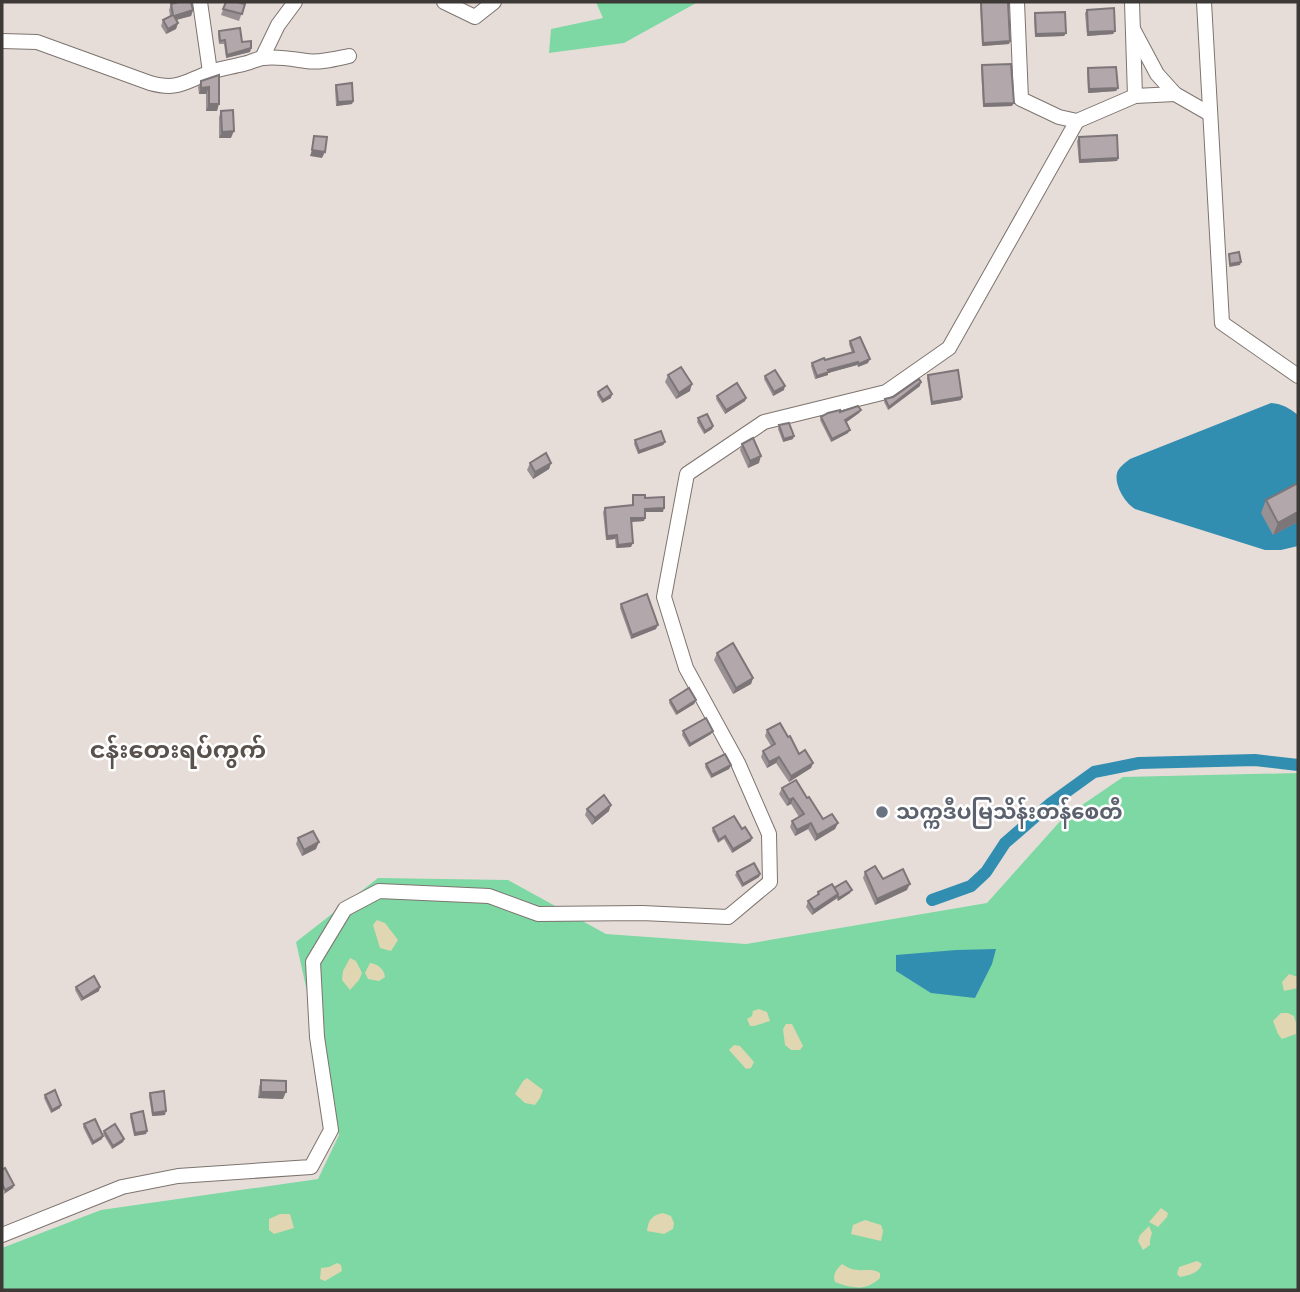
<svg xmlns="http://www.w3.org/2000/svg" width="1300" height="1292" font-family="Figtree,'Noto Sans Myanmar',sans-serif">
  <rect width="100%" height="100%" fill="#e7ddd8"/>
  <g fill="#7dd8a4">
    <polygon points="596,2 698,2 624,43 549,53 551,29 603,18"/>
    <polygon points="1298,773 1298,1290 2,1290 2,1248 101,1210 318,1179 339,1135 296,942 378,878 508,880 606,934 746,944 987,903 1063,818 1123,777"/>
  </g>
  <g fill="#e0d6b1">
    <polygon points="377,920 385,923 398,940 391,951 380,948 373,925"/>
    <polygon points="350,958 356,961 362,973 359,980 350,990 342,980 343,971"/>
    <path d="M370 963C378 964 384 969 385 977L379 981 368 979 365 973Z"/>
    <polygon points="1289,974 1298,977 1298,988 1284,991 1282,982"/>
    <polygon points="759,1009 767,1012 770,1021 754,1026 750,1026 747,1019 752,1016 753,1011"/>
    <polygon points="1281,1013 1288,1013 1294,1016 1296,1023 1296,1034 1282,1039 1278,1034 1273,1021"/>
    <polygon points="786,1024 792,1024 803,1046 800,1050 791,1050 785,1045 783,1029"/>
    <polygon points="734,1045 740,1046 754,1062 751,1068 746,1069 729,1050"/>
    <polygon points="527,1078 543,1090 540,1098 535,1105 525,1103 515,1094 523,1081"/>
    <polygon points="1161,1208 1168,1213 1167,1217 1158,1227 1149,1222"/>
    <path d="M663 1213 671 1216 674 1223 673 1229 664 1234 647 1231C648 1220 652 1215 663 1213Z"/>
    <polygon points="280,1214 290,1214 294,1228 274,1234 269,1230 269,1219"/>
    <polygon points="865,1220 881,1225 883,1231 881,1241 851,1234 853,1225"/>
    <polygon points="1149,1226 1152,1233 1150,1240 1150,1245 1143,1250 1138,1241 1140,1235"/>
    <path d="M1197 1261 1202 1264C1198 1274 1189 1275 1180 1277L1177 1274 1179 1267Z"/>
    <polygon points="337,1263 341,1265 342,1271 325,1281 320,1279 321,1268 329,1267"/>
    <path d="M842 1264C847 1267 852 1270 858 1270 866 1271 872 1268 880 1273V1278C865 1292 852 1288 835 1282 832 1274 837 1269 842 1264Z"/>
  </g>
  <g fill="#328eb1">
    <path d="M1271 403C1283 404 1289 408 1298 415V546L1281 550H1265L1135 509C1125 503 1114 485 1117 473 1119 467 1125 463 1130 459Z"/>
    <polygon points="996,949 992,964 975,998 931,993 896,971 896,955 956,950"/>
  </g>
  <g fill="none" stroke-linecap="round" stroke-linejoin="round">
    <polyline stroke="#328eb1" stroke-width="12" points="932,900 971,886 986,872 1005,843 1051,803 1094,772 1139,763 1255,760 1298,765"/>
    <defs>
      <g id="minor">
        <polyline points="200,2 210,72"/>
        <polyline points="444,2 475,17 494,2"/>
        <polyline points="1017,2 1021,99 1059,117 1077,121 1135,96 1175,94"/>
        <polyline points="1132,2 1135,96"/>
        <polyline points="1204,2 1222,323 1298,376"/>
        <polyline points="1133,29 1157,74 1175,94 1210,114"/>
        <path d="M2 41 37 42 150 83C179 91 185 81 211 72 221 68 232 67 243 64 249 63 256 59 263 58 278 56 292 59 306 61 320 63 335 59 349 56"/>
        <polyline points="262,58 278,25 295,2"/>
        <polyline points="2,1235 122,1187 178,1176 311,1167 331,1130 317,1037 313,962 345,909 379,891 489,896 538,914 642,913 728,917 770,882 769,834 738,763 686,668 664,597 687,474 764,422 886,392 949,348 1077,121"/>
      </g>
    </defs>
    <use href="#minor" stroke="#7d746f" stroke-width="16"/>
    <use href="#minor" stroke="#fff" stroke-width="14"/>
  </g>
  <g fill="#999094">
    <polygon points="226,2 245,4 239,21 221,15"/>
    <polygon points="981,2 1010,41 1009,44 982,46 980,5"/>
    <polygon points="171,4 193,10 191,16 176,20 178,23 176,29 166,34 161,26 163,20 170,16 169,10"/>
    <polygon points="1087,10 1115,31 1113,34 1087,36 1085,13"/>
    <polygon points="1035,13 1066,33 1064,36 1035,37 1034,17"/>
    <polygon points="219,31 251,48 250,52 226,58 224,44 219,44 218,34"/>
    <polygon points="982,65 1012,106 983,107 981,68"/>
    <polygon points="1088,68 1118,88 1116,91 1088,93 1087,71"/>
    <polygon points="219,75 217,111 206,111 206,94 199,94 198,87 201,81"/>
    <polygon points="336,85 353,101 352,104 336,106 335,88"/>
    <polygon points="221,111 231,138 219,138 219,117"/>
    <polygon points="1079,137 1118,158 1117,161 1079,163 1077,141"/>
    <polygon points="850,341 868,363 858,367 857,365 828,373 828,375 815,379 811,366 812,363 852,353 849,344"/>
    <polygon points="668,375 690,391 676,399 665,382"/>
    <polygon points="928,375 962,397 961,400 931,405 927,378"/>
    <polygon points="765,376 784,390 773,396 764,379"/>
    <polygon points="920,386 888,410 884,402 885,399"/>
    <polygon points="598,392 611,398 602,403 597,395"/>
    <polygon points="717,396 746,398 745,401 725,414 716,399"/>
    <polygon points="861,410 859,413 846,422 848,433 831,442 820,420 821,417 840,412"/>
    <polygon points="698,418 713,426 712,429 704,434 697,422"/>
    <polygon points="779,425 793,439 783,442 778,429"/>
    <polygon points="635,440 665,442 663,445 638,454 634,444"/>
    <polygon points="742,444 759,463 748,468 740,450"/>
    <polygon points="530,463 551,463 549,469 533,479 527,470"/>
    <polygon points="1298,483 1298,522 1273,535 1261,513 1266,500"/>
    <polygon points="633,495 645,498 663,512 645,512 644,521 631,522 631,547 616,548 615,539 606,540 603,512 605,508 632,505"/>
    <polygon points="621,604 656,629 631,639 620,608"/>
    <polygon points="717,653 753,678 751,684 733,694 714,660"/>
    <polygon points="670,700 696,700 694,704 676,715 669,703"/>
    <polygon points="767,730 813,763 811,768 789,782 776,763 767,768 761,757 763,751 771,746 765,736"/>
    <polygon points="683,731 711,734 689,747 682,735"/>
    <polygon points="706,764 731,765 729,769 711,778 705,767"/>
    <polygon points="782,788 807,798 823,819 838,823 835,829 815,841 808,829 795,836 790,827 792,821 799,817 791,804 787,806 779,794"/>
    <polygon points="587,809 609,811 592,825 585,815"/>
    <polygon points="713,828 742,829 751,841 732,853 724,839 718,843 712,831"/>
    <polygon points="298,838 316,849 302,856 296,844"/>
    <polygon points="737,872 760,874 759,877 742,887 735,875"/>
    <polygon points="865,872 883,879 907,890 875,905 863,878"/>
    <polygon points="834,888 850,893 838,901 836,898 812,915 806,907 808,901 817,895 818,892"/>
    <polygon points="76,987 99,991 81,1001 75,990"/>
    <polygon points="261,1080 283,1099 258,1098 259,1087"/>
    <polygon points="150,1093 165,1115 152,1116 149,1096"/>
    <polygon points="45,1095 60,1108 51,1113 44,1098"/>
    <polygon points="131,1114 147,1131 146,1134 134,1136 130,1117"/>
    <polygon points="84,1124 102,1139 92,1145 83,1127"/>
    <polygon points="104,1131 124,1139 123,1142 112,1149 103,1134"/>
  </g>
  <g fill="#7d7678">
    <polygon points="193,10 191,16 172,21 174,16"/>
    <polygon points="178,23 176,29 166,34 168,29"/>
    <polygon points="1115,31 1113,34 1087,36 1088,32"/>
    <polygon points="1066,33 1064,36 1035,37 1036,34"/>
    <polygon points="1010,41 1009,44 982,46 983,43"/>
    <polygon points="251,48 250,52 226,58 227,55"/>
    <polygon points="209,87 206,94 199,94 201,88"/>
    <polygon points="1118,88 1116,91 1088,93 1089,89"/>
    <polygon points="353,101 352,104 336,106 338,102"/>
    <polygon points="1014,103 1012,106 983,107 984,104"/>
    <polygon points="209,104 219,104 217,111 206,111"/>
    <polygon points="234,131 231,138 219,138 222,132"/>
    <polygon points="312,150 325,152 322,158 310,156"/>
    <polygon points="1118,158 1117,161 1079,163 1080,160"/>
    <polygon points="1241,262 1240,265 1229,267 1230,264"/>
    <polygon points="870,359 868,363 858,367 859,364"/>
    <polygon points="858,362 857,365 828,373 828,375 815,379 817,376 828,370"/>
    <polygon points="921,382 920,386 888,410 889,407"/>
    <polygon points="692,384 690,391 676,399 679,393"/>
    <polygon points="785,386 784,390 773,396 774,392"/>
    <polygon points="612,394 611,398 602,403 603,400"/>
    <polygon points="962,397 961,400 931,405 932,402"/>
    <polygon points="746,398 745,401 725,414 726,410"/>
    <polygon points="861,410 859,413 844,424 845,420"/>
    <polygon points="713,426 712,429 704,434 705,431"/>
    <polygon points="850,430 848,433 831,442 832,439"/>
    <polygon points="794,436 793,439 783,442 784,439"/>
    <polygon points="665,442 663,445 638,454 639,451"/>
    <polygon points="761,456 759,463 748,468 750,461"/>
    <polygon points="551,463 549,469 533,479 535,472"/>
    <polygon points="664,508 663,512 644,512 645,509"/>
    <polygon points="1298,512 1298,522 1273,535 1278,523"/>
    <polygon points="631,518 645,518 644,521 629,522"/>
    <polygon points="617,535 615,539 606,540 607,536"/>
    <polygon points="633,543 631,547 616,548 618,545"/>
    <polygon points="658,625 656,629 631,639 632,635"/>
    <polygon points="753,678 751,684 733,694 736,688"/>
    <polygon points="696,700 694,704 676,715 677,712"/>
    <polygon points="713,731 711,734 689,747 690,744"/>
    <polygon points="779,757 776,763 767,768 769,762"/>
    <polygon points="813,763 811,768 789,782 791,776"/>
    <polygon points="731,765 729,769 711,778 712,775"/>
    <polygon points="793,798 791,804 787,806 789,800"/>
    <polygon points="611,805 609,811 592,825 595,818"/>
    <polygon points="811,823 808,829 795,836 797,830"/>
    <polygon points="838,823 835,829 815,841 817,835"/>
    <polygon points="752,838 751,841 732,853 733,849"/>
    <polygon points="319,842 316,849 302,856 304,850"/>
    <polygon points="760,874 759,877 742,887 743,884"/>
    <polygon points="910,884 907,890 875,905 877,899"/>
    <polygon points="852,890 850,893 838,901 839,898"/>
    <polygon points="838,894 836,899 812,915 814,910"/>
    <polygon points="100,987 99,991 81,1001 83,998"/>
    <polygon points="261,1092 286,1092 283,1099 258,1098"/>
    <polygon points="61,1105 60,1108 51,1113 52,1110"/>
    <polygon points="166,1111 165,1115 152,1116 153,1113"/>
    <polygon points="147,1131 146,1134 134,1136 135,1133"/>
    <polygon points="103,1136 102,1139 92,1145 93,1142"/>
    <polygon points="124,1139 123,1142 112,1149 113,1146"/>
    <polygon points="14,1185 13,1188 4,1194 5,1190"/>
  </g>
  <g fill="#b2a8ac" stroke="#7d7678" stroke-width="2">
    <polygon points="179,2 191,2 193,10 174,16 178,23 168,29 163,20 173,15 171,4"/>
    <polygon points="226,2 237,2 245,4 242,14 223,9"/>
    <polygon points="981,2 1008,2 1010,41 983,43"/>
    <polygon points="1114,8 1115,31 1088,32 1087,10"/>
    <polygon points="1065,12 1066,33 1036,34 1035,13"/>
    <polygon points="240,28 242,42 251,41 251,48 227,55 225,40 220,41 219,31"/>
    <polygon points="1011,64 1014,103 984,104 982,65"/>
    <polygon points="1116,67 1118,88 1089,89 1088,68"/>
    <polygon points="219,75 219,104 209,104 209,87 201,88 201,81"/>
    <polygon points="352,83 353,101 338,102 336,85"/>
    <polygon points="233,110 234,131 222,132 221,111"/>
    <polygon points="1117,135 1118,158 1080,160 1079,137"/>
    <polygon points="314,136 327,137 325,152 312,150"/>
    <polygon points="1239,252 1241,262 1230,264 1229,254"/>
    <polygon points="860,337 870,359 859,364 858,362 828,370 829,372 817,376 812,363 824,358 825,360 854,352 850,341"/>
    <polygon points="681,367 692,384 679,393 668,375"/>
    <polygon points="775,370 785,386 774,392 765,376"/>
    <polygon points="958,370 962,397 932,402 928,375"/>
    <polygon points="919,379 921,382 889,407 885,399 893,397"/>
    <polygon points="737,383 746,398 726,410 717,396"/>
    <polygon points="607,386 612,394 603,400 598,392"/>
    <polygon points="858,406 861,410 845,420 850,430 832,439 821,417 828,413 840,410 840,412"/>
    <polygon points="707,414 713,426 705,431 698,418"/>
    <polygon points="789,423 794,436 784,439 779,425"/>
    <polygon points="661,431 665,442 639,451 635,440"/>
    <polygon points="753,438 761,456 750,461 742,444"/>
    <polygon points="546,453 551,463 535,472 530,463"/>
    <polygon points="1298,483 1298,512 1278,523 1266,500"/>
    <polygon points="633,495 645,495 645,498 664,497 664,508 645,509 645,518 631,518 633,543 618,545 617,535 607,536 605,508 633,505"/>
    <polygon points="647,594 658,625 632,635 621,604"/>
    <polygon points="733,643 753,678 736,688 717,653"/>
    <polygon points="689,688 696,700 677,712 670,700"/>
    <polygon points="706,718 713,731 690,744 683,731"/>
    <polygon points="780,723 788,737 790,736 799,754 805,750 813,763 791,776 779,757 769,762 763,751 775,744 767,730"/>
    <polygon points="725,754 731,765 712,775 706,764"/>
    <polygon points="796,780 807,798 809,797 823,819 832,814 838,823 817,835 811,823 797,830 792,821 804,814 793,798 789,800 782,788"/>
    <polygon points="604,795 611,805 595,818 587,809"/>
    <polygon points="734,816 742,829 745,827 752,838 733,849 725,836 719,840 713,828"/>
    <polygon points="313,831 319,842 304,850 298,838"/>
    <polygon points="754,863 760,874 743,884 737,872"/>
    <polygon points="875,866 883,879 903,869 910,884 877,899 865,872"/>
    <polygon points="846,881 852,890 839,898 834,888"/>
    <polygon points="832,884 838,894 814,910 808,901 819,894 818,892"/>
    <polygon points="94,976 100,987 83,998 76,987"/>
    <polygon points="261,1080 286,1081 286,1092 261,1092"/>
    <polygon points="55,1090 61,1105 52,1110 45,1095"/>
    <polygon points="164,1091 166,1111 153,1113 150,1093"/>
    <polygon points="143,1111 147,1131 135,1133 131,1114"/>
    <polygon points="95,1119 103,1136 93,1142 84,1124"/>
    <polygon points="115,1124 124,1139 113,1146 104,1131"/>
    <polygon points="5,1168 14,1185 5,1190 2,1184 2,1170"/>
  </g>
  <circle fill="#6b7280" stroke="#fff" stroke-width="2.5" cx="882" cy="812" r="7"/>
  <g text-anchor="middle" stroke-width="5" stroke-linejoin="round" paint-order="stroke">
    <g font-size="21" font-weight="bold" fill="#5b616d" stroke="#fff" text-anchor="start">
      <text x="896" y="819">သက္ကဒီပမြသိန်းတန်စေတီ</text>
    </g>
    <g font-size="24" font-weight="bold" fill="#59514c" stroke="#fff">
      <text x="178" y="758">ငန်းတေးရပ်ကွက်</text>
    </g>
  </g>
  <rect width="1300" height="1292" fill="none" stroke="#3c3936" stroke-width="7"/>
</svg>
